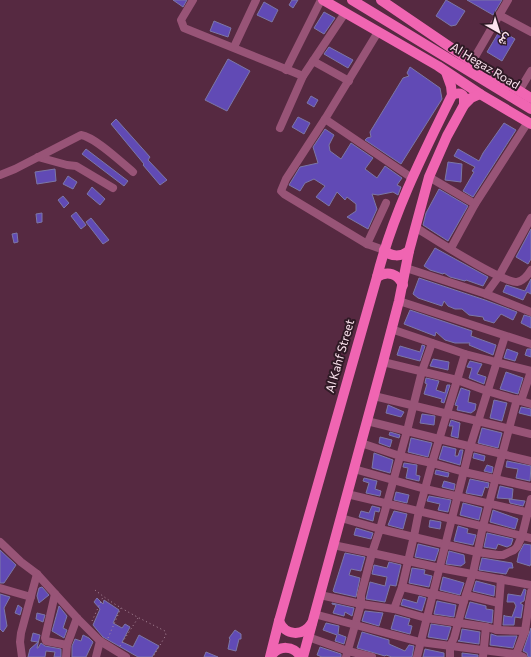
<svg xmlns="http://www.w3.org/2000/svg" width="531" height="657" font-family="Commissioner,Vazirmatn,sans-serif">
  <rect width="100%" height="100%" fill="#562941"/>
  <g fill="#614ab5" stroke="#7c77a7">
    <polygon points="173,0 187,0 183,7"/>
    <polygon points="292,0 298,0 293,8 289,5"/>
    <polygon points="446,0 465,11 456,25 451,26 436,16"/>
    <polygon points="467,0 502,0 493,15"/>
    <polygon points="264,2 278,10 272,22 257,15"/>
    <polygon points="324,12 335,18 324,34 314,28"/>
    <polygon points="214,21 231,28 228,37 210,31"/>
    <polygon points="500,30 515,39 502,61 487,52"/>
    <polygon points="329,47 353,60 348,68 324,54"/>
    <polygon points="228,59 250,71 227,111 205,100"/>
    <polygon points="410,67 440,88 442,99 401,164 365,140 367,138 371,137 370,132 403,78 409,76 407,73"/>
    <polygon points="311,96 318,100 314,107 307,103"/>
    <polygon points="298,117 310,123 304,134 292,127"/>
    <polygon points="116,119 150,157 148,160 167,180 160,185 143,165 144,164 111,124"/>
    <polygon points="504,123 516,130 473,197 463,191 474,172 472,171 475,167 454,156 458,149 479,161 483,153"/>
    <polygon points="325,129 334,135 329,145 330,151 341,159 351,143 373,158 365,169 377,178 385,166 402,178 397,185 401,187 398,195 393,192 378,195 372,194 377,209 368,229 347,217 356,211 356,204 347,197 345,200 337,192 329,206 316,197 325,186 314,179 305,183 300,191 289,185 300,167 318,163 313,147"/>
    <polygon points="86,149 128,181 124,186 82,154"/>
    <polygon points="448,162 462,164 461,182 445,180"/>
    <polygon points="55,169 56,181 37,184 35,172"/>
    <polygon points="68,176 77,182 73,189 63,184"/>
    <polygon points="92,187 105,199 100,205 87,194"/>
    <polygon points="439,189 468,206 448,241 423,225 426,213"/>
    <polygon points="63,196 69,203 64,208 58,200"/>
    <polygon points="76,212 86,225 81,229 71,216"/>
    <polygon points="42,213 42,222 37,223 36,214"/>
    <polygon points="91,218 109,240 103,244 86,222"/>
    <polygon points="531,229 531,259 528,264 516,257"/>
    <polygon points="17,233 18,242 14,243 12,234"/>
    <polygon points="435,248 488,277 483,286 466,280 465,281 450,277 444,273 443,274 430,270 424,266"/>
    <polygon points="419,278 485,300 517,312 513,320 501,314 494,323 484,320 483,317 469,315 462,309 455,309 448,306 444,301 442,306 418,298 413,294"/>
    <polygon points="531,279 531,294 527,292 523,300 503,292 506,285 525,291"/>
    <polygon points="410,310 472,331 471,336 496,345 493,355 469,345 470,343 455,343 445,340 436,332 435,336 404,324"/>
    <polygon points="524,315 531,317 531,328 521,323"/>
    <polygon points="422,345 425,346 420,361 397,355 400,346 420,352"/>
    <polygon points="507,349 518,353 515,361 504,358"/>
    <polygon points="527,349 531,349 531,357 525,355"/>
    <polygon points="433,359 449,362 448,370 430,366"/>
    <polygon points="470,361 482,364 477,374 486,377 484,384 469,378 472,368 467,367"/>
    <polygon points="506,372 523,378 518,394 500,389"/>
    <polygon points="426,378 439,381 436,390 445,393 447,385 450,385 444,403 441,402 442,399 424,394 427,384 425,383"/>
    <polygon points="461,388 470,391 468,402 476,404 475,410 471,413 457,410 458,406 455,405"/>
    <polygon points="494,400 507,403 502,421 490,418"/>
    <polygon points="388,405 404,412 401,417 386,413"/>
    <polygon points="521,407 531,409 531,416 519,413"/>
    <polygon points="422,414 435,416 434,425 420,423"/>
    <polygon points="451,420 460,423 458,438 451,436 453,426 449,426"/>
    <polygon points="482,428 502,433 498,448 478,443"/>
    <polygon points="390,432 400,435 399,438 389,435"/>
    <polygon points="380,437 392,440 390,447 379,443"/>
    <polygon points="411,438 432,443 428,457 408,452"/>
    <polygon points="443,446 456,449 455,456 458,456 460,450 463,450 460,465 439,459"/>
    <polygon points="374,453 393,460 390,473 372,468"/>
    <polygon points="474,453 485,456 484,461 473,458"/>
    <polygon points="507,461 531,466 530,481 516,478 518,469 506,467"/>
    <polygon points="404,463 417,465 416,475 420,476 419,481 406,478 408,468 403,467"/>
    <polygon points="487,465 493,467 492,473 484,471"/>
    <polygon points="436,470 449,473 448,477 435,474"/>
    <polygon points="364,478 377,481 375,489 381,491 380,496 366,493 369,483 363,481"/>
    <polygon points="470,479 489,483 488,488 485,487 482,496 466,493"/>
    <polygon points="444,481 455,484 454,490 442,487"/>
    <polygon points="500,486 513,489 512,499 497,498"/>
    <polygon points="396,492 409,495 407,503 394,500"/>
    <polygon points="429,496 451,500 448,512 438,510 440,504 427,501"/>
    <polygon points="509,499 525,501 523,506 510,503"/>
    <polygon points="463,503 482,508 479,520 460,515"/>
    <polygon points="372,506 380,508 379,512 375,511 373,521 359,517 361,511 369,513"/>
    <polygon points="493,510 518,519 515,529 490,522"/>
    <polygon points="394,511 407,514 403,529 388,525"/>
    <polygon points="430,520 441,522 440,529 429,527"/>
    <polygon points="458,526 468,529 467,533 476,535 473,545 454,541"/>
    <polygon points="356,528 373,533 371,539 354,535"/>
    <polygon points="487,533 513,539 511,545 507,547 498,544 496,549 484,547"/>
    <polygon points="418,544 439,549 435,561 415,557"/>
    <polygon points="524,544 531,545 531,563 530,566 517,562 519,553"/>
    <polygon points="0,550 16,565 4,583 0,583"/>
    <polygon points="449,551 464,555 465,563 461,566 446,564"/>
    <polygon points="345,553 365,557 361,571 351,569 349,575 360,578 356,597 334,592 333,591"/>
    <polygon points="482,558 512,563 513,568 509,568 506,574 479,570"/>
    <polygon points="389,562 401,565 396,586 390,585 385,602 366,599 370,582 385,586 387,577 372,574 374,565 387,568"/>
    <polygon points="412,568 425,570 424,574 432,576 429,587 409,583"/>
    <polygon points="443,577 464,583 460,595 440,590"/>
    <polygon points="476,581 495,586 494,596 473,591"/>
    <polygon points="42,587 49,595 39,603 37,596 39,588"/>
    <polygon points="524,589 526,590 524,601 520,603 523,605 521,618 515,617 514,625 503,625 504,615 505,616 512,617 516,606 514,602 507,602 508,594 521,596"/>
    <polygon points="0,594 10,597 4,608 7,626 3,632 0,629"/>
    <polygon points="419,596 426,598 422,611 401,605 403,599 417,603"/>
    <polygon points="97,598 103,604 104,600 119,610 113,623 122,628 125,624 130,627 122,642 133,647 139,635 159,646 152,657 138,657 103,637 97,630 93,625 100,609 94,602"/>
    <polygon points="437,601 456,605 454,617 434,614"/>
    <polygon points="470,602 486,606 486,609 493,610 492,623 465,618"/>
    <polygon points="332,603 354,608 352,616 345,612 344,616 333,613 336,605 332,604"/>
    <polygon points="18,605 22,608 20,615 15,613"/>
    <polygon points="59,606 67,616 63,628 67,630 64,638 52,631"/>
    <polygon points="365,611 383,613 379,626 362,621"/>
    <polygon points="37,613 45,615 43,622 36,619"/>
    <polygon points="395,615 410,619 408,625 412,626 410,634 391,629"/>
    <polygon points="326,623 339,626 338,634 346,637 344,644 335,641 337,635 323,630"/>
    <polygon points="431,624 451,627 447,640 428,637"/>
    <polygon points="531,628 531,657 528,657 527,653 523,651"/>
    <polygon points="462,629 480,632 479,644 458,641 460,640"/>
    <polygon points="235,630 241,634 241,639 239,639 236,651 228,649 230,639 229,638"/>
    <polygon points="362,632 389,640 389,644 405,651 409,645 414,646 412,657 392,657 386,655 385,656 357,648"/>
    <polygon points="33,633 40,635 37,648 38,648 41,643 45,646 61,649 61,657 54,657 55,652 46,651 45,657 28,657 30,649 38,642 31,641"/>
    <polygon points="491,634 497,636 517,636 513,648 490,645"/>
    <polygon points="83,635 89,638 93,642 86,657 72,657 72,646 75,639 81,641"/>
    <polygon points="320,647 341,654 341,657 322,657 317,655"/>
    <polygon points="425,649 444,653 444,657 423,657"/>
    <polygon points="206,652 218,657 204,657"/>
    <polygon points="462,653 478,655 478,657 462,657"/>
  </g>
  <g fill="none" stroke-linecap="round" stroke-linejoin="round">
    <g stroke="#ad8b9d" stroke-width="1" stroke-dasharray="1 3" stroke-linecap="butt">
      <path d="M95 590C116 607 141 619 165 631L166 635 153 657"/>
      <polyline points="92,621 103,597"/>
      <polyline points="108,638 121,608"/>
      <polyline points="120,646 138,618"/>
    </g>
    <g stroke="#985477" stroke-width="8">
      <polyline points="193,0 181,20 184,28 303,76"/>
      <polyline points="499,15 531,32"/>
      <polyline points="378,32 325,119 286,179 281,191 284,194 367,244 384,250"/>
      <polyline points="234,47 256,0"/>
      <polyline points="313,61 349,81"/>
      <polyline points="472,62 508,0"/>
      <polyline points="286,70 321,0"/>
      <polyline points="519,91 531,71"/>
      <polyline points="325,119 412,178"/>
      <polyline points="280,128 303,76 345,13"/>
      <polyline points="38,157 67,165 76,166 113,188"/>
      <path d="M0 175 15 169 81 135C95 137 121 162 133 172"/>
      <polyline points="429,177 475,204"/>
      <path d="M415 227C433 238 500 282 517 282 523 281 528 275 531 270"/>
      <polyline points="367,244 386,203"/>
      <polyline points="451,248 475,204 528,122"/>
      <polyline points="406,268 486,294 531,312"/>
      <polyline points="486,294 499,276 531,218"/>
      <polyline points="399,301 531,344"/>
      <polyline points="391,329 465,354 531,371"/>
      <polyline points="465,354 432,463 464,472 531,487"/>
      <polyline points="383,362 457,380 487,391 531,404"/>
      <polyline points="374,396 531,434"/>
      <polyline points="521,401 531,371"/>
      <polyline points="367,421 439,439 531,461"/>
      <polyline points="361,443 400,456 432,463 419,511 414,536 402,587 394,609"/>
      <polyline points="354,469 425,489 531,513"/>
      <polyline points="347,494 531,538"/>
      <polyline points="531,499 522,536 517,547 514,550 503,555 498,555 477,552 380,529 372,553 440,568 531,585"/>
      <polyline points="341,518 380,529 407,431 422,371 432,343"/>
      <polyline points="0,542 21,562 37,574 77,618 100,641 126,657"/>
      <polyline points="333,545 372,553 361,595 361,604 346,657"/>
      <polyline points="402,587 464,601"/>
      <polyline points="0,588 31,597"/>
      <polyline points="531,592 529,603 531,604"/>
      <polyline points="55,594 45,638 46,641 67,645"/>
      <polyline points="320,595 361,604 394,609 426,618 486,627 497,630 525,631"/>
      <polyline points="466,595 499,603"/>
      <polyline points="314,614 420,642 514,654 517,652 525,631 529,603"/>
      <polyline points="497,630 501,579"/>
      <polyline points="308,637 348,651 372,657"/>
      <polyline points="516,654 523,657"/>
      <polyline points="22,657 20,642 21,633 37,574"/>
      <polyline points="66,657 67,645 77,618"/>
      <polyline points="96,657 100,641"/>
      <polyline points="417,657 470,447 505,336"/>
      <polyline points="450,657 450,646 454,638 464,601 473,573 483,526 517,399"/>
      <polyline points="483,657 486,627"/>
    </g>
    <g stroke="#f065b2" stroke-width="10">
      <polyline points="323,0 438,66 480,94 531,124"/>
      <polyline points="352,0 531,109"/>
      <polyline points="381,0 472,62 531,98"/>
      <path d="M452 95C457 93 461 92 464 97V105"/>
      <path d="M384 250C391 257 401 257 409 251"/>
      <path d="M377 277C388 270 398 274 403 285"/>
      <path d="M279 621C285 636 303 637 312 623"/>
      <path d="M271 656C279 645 293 645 301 657"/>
      <path d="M270 657 279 621 377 277C393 213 423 154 452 95L451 86 446 72"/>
      <polyline points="303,657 383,362 399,301 409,251 429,177 447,136 464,105 471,98 480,94"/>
    </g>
  </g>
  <g text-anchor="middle" stroke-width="4" stroke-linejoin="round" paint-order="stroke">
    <g font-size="12" fill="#fce4ef" stroke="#2f1a25">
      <text transform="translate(485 66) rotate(31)" y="4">Al Hegaz Road</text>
      <text transform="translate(340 356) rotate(-74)" y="4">Al Kahf Street</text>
    </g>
  </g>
  <g transform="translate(499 32) rotate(141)" stroke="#2f1a25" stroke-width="3" paint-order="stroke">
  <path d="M0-3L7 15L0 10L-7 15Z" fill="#fce4ef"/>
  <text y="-6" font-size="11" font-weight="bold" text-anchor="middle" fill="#fce4ef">ش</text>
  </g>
</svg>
